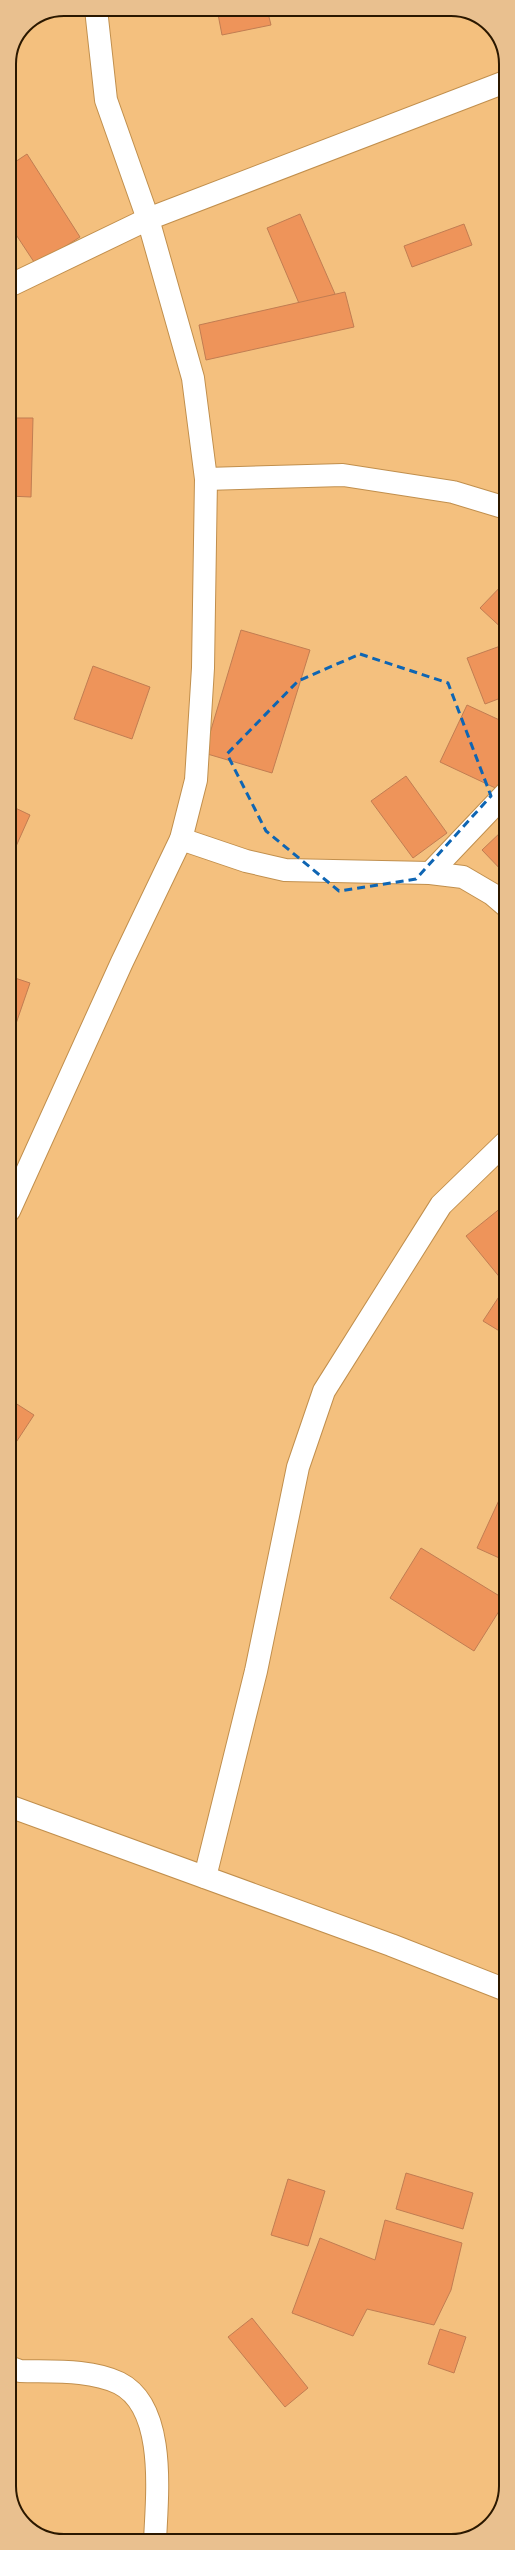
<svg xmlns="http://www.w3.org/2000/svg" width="515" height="2550" font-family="Jost,sans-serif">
  <rect width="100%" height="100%" fill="#f4c07e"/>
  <g fill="#ee945a" stroke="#c17d52">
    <polygon points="217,9 267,9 271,25 222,35"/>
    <polygon points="27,154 80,237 36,265 9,224 9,166"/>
    <polygon points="300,214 335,294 301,308 267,228"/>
    <polygon points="464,224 472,245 412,267 404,246"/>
    <polygon points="345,292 354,327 206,360 199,325"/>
    <polygon points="9,418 33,418 31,497 9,496"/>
    <polygon points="506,581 506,632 480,608"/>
    <polygon points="241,630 310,650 272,773 204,753"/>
    <polygon points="506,644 506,696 485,704 467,658"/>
    <polygon points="93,666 150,687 132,739 74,719"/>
    <polygon points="467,705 506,723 506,793 440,762"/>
    <polygon points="406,776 447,833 413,858 371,801"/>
    <polygon points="9,805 30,815 9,862"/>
    <polygon points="506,810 506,826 497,818"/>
    <polygon points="502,831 506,835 506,875 482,850"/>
    <polygon points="9,976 30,983 9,1044"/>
    <polygon points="502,1207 506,1212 506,1285 466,1236"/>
    <polygon points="506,1286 506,1335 483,1321"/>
    <polygon points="9,1399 34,1415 9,1453"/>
    <polygon points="506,1485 506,1561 477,1548"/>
    <polygon points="421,1548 506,1600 474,1651 390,1598"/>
    <polygon points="406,2173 473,2193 463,2229 396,2209"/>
    <polygon points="288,2179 325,2191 308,2246 271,2235"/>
    <polygon points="385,2220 462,2243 451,2290 434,2325 367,2309 353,2336 292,2313 320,2238 375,2260"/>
    <polygon points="252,2318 308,2388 285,2407 228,2337"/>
    <polygon points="440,2329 466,2337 454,2373 428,2364"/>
  </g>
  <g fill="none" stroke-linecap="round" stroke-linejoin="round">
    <defs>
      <g id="street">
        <polyline points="9,286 148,219 505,82"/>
        <polyline points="206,479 343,475 453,492 506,508"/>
        <polyline points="181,839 246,861 285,870 430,873 463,877 492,894 506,906"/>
        <polyline points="430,873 506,793"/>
        <polyline points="9,1211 122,962 181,839 196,780 203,668 206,479 193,378 148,219 106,100 96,9"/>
        <polyline points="205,1877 256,1671 298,1467 324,1391 441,1205 506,1142"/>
        <path d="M9 2367 20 2371C51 2372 90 2369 119 2383 167 2407 157 2495 155 2541"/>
      </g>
      <polyline id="secondary" points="9,1806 391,1945 506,1990"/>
    </defs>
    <use href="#street" stroke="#c18f4d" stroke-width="24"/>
    <use href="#secondary" stroke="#c18f4d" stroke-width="24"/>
    <use href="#street" stroke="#fff" stroke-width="22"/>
    <use href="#secondary" stroke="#fff" stroke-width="22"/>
  </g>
  <path fill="none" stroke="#0e65b3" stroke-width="3" stroke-dasharray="8 5" stroke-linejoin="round" d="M360 654 448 683 491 796 416 879 339 891 266 831 227 754 298 681Z"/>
  <path d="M0 0H515V2550H0ZM64 16H451A48 48 0 0 1 499 64V2486A48 48 0 0 1 451 2534H64A48 48 0 0 1 16 2486V64A48 48 0 0 1 64 16Z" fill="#e9c08f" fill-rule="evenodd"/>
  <path fill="none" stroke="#2b1800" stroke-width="2" d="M64 16H451A48 48 0 0 1 499 64V2486A48 48 0 0 1 451 2534H64A48 48 0 0 1 16 2486V64A48 48 0 0 1 64 16Z"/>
</svg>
